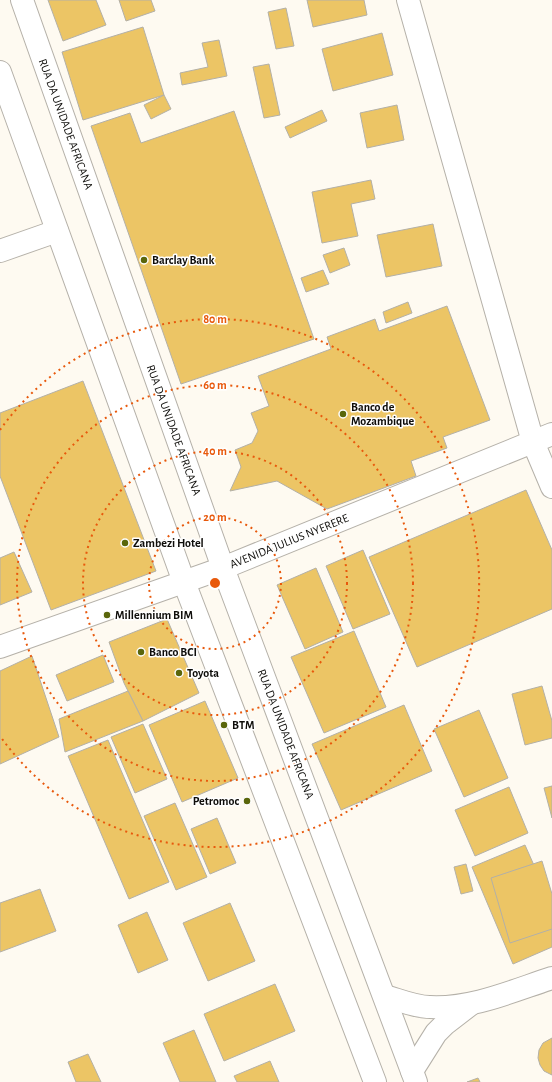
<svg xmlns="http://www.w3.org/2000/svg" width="552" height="1082" font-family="'Alegreya Sans',sans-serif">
  <rect width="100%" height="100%" fill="#fefaf1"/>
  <g fill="#ecc565" stroke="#b3b0a7">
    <polygon points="48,0 96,0 106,25 63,41"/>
    <polygon points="119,0 151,0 155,11 126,21"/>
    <polygon points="307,0 364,0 367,15 313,27"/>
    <polygon points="286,8 294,46 276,49 268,12"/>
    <polygon points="143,27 164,95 83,120 62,52"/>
    <polygon points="382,33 393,75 333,91 322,49"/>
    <polygon points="219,40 227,76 182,85 180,73 208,67 202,43"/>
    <polygon points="269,64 280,115 264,118 253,67"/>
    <polygon points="164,95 171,109 151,119 144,105"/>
    <polygon points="397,105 404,140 367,148 360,113"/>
    <polygon points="322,110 327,121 290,138 285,127"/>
    <polygon points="234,111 314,339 181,384 91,126 130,113 141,143"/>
    <polygon points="371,180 375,199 351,204 358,236 322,243 312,192"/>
    <polygon points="433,224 442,266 386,277 377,235"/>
    <polygon points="344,248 350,265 330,273 323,255"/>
    <polygon points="323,270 329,284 306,292 301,278"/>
    <polygon points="408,302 412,313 386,323 383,312"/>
    <polygon points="447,306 490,420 443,437 447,448 411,461 416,476 327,509 277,481 230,491 241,467 235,450 252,443 258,431 251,413 269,406 258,376 331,349 327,337 375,319 379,331"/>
    <polygon points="83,381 156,571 51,610 0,476 0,413"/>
    <polygon points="526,490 552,550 552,609 417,667 369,557"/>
    <polygon points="363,550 390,614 353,629 326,566"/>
    <polygon points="14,552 32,592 0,605 0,558"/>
    <polygon points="316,568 343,632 305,649 277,585"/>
    <polygon points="167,619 199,693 143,721 124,683 109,642"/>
    <polygon points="354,631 386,707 324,733 291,657"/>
    <polygon points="103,655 114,682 67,701 56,675"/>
    <polygon points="32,656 59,737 0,764 0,671"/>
    <polygon points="542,686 552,721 552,738 525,745 512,694"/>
    <polygon points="128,691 143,721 65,752 59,719"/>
    <polygon points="205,701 238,778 182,802 149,725"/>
    <polygon points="404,705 432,771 341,810 312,744"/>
    <polygon points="479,710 508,778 464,797 434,729"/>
    <polygon points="143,724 167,779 135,793 111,737"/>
    <polygon points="108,740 169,882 129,899 68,756"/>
    <polygon points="552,786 552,818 544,788"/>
    <polygon points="509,787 528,833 475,856 455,810"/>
    <polygon points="175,803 207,877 176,890 144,816"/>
    <polygon points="217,818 236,863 210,874 191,829"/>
    <polygon points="525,845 552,906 552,947 513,964 472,867"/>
    <polygon points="542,861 552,894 552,929 510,943 491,878"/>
    <polygon points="466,864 473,891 461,894 454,867"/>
    <polygon points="40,889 56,931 0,952 0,903"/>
    <polygon points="230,903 255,961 208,981 183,923"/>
    <polygon points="147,912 168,960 138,973 118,925"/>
    <polygon points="275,984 295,1031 224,1061 204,1014"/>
    <polygon points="194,1030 216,1082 180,1082 163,1043"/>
    <polygon points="552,1038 552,1075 544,1071 540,1065 538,1058 539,1050 543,1043"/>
    <polygon points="88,1054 101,1082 76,1082 68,1062"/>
    <polygon points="270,1061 279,1082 237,1082 234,1076"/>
    <polygon points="478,1078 480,1082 467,1082"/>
  </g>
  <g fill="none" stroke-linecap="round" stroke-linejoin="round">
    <defs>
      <g id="minor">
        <polyline points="22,0 223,568 416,1082"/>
        <polyline points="408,0 533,442 552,487"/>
        <polyline points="0,72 184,582 375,1082"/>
        <polyline points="0,251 57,231"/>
        <polyline points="0,647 223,568 552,434"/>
        <path d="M385 996C399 1000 415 1007 430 1007 472 1009 512 991 552 978"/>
        <polyline points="412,1071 436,1033 445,1024 471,1004"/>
      </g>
    </defs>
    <use href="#minor" stroke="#b5b1a9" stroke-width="24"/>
    <use href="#minor" stroke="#fff" stroke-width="22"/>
  </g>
  <g fill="none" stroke="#e8590c" stroke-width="2" stroke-dasharray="2 4">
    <circle cx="215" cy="583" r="66"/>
    <circle cx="215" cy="583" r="132"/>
    <circle cx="215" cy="583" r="198"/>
    <path d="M0 430A264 264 0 1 1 0 736"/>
  </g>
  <g fill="#5a660b" stroke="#fff" stroke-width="1.5">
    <circle cx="144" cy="260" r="4"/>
    <circle cx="343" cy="414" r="4"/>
    <circle cx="125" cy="543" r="4"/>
    <circle cx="107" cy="615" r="4"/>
    <circle cx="141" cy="652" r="4"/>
    <circle cx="179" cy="673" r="4"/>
    <circle cx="224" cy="725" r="4"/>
    <circle cx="247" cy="801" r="4"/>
  </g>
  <g text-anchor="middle" stroke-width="3" stroke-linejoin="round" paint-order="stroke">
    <g font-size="12" fill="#0e0d0a" stroke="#fff">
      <text transform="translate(66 124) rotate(70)" y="4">RUA DA UNIDADE AFRICANA</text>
      <text transform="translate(174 430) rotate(70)" y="4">RUA DA UNIDADE AFRICANA</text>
      <text transform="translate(289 541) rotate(-22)" y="4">AVENIDA JULIUS NYERERE</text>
      <text transform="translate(286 734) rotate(69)" y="4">RUA DA UNIDADE AFRICANA</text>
    </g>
    <g font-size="12" font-weight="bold" fill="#0e0d0a" stroke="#fff" text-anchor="start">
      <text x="152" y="264">Barclay Bank</text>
      <text x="351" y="411">Banco de<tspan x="351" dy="14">Mozambique</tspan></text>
      <text x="133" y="547">Zambezi Hotel</text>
      <text x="115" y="619">Millennium BIM</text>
      <text x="149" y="656">Banco BCI</text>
      <text x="187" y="677">Toyota</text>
      <text x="232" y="729">BTM</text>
      <text x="239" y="805" text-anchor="end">Petromoc</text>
    </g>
  </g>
  <circle cx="215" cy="583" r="6" fill="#e8590c" stroke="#fff" stroke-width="2"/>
  <g font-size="12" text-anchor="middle" font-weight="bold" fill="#e8590c" stroke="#fff" stroke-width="3" stroke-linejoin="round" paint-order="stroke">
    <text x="215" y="323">80 m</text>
    <text x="215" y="389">60 m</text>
    <text x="215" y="455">40 m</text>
    <text x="215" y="521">20 m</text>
  </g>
</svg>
